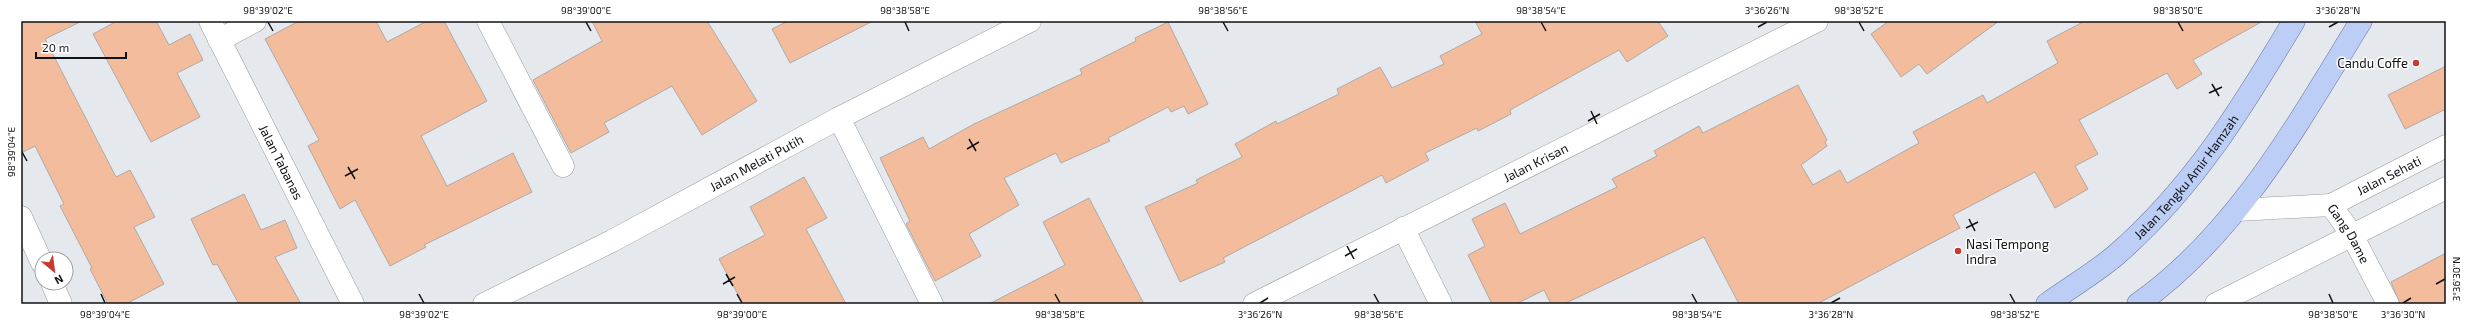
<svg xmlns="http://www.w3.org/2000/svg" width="2467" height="325" font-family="'Exo 2',sans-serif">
  <rect width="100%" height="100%" fill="#e5e8ed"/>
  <g fill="#f3bc9c" stroke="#afa9a6">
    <polygon points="21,21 82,21 45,39 116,177 130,170 155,217 134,227 164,284 126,304 108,304 90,269 92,268 60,206 64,204 35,146 21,153"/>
    <polygon points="117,21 156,21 169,45 190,34 203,60 177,73 200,117 151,142 93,34"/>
    <polygon points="299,21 376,21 387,42 427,21 444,21 487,101 421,136 447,186 513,153 532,192 424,245 426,247 390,266 355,200 340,209 308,146 319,140 265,39"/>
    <polygon points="592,21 707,21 757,101 702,135 672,86 604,123 609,132 571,153 533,80 602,41"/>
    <polygon points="788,21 873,21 790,63 772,29"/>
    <polygon points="1475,21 1658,21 1668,36 1627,62 1619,50 1510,110 1511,114 1478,131 1477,128 1425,153 1429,160 1386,183 1382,175 1223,258 1225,262 1180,282 1145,207 1198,183 1196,180 1242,157 1235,144 1276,121 1277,124 1339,94 1337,89 1380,67 1392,88 1444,64 1440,56 1482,34"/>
    <polygon points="1889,21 1999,21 1927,74 1919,64 1901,77 1871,34"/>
    <polygon points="2085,21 2263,21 2193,60 2202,74 2177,89 2167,73 2079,120 2098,154 2075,166 2088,189 2055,208 2035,172 1953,215 1960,228 1817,304 1739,304 1704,237 1564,304 1551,304 1544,290 1516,304 1492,304 1468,255 1485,246 1472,219 1505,203 1520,234 1617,187 1612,179 1657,156 1654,151 1699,126 1703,133 1798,85 1827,140 1825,142 1827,146 1801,165 1813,185 1840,170 1847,183 1919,143 1913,132 1983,95 1987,103 2058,63 2047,41"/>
    <polygon points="1168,22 1208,104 1188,114 1184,106 1171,112 1168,107 1108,138 1110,141 1061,163 1056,153 1004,178 1019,205 969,234 981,256 935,281 906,224 910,221 880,158 923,137 929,149 974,124 1082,74 1080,69 1136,41 1135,38"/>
    <polygon points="2446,66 2446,109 2405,129 2388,95"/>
    <polygon points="804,177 827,218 806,229 846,304 743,304 719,259 765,235 750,207"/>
    <polygon points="244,194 261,230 285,220 297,248 275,257 301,304 239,304 217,264 213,265 191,219"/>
    <polygon points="1089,198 1144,304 989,304 1065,265 1043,222"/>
    <polygon points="2446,253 2446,304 2400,304 2391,282"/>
  </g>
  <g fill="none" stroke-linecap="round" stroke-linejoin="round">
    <defs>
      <g id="minor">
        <path id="s1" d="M210 21 353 304"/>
        <polyline points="488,21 563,166"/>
        <polyline points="219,40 255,21"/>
        <polyline points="839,118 932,304"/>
        <path id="s2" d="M2331 205 2446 146"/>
        <path id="s3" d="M2237 210 2331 205 2352 235 2388 304"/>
        <polyline points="21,217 42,263"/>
        <polyline points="1403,228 1441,304"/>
        <polyline points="52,283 61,304"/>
        <path id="s4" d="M484 304 612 241 839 118 1030 21"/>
        <path id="s5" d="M1254 304 1817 21"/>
        <polyline points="2216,304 2446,188"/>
      </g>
      <g id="major">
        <path id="s6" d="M2047 304C2069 288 2095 273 2116 255 2194 187 2242 108 2294 21"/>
        <path d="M2138 304C2238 233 2298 123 2361 21"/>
      </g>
    </defs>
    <use href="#minor" stroke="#989ca1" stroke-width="23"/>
    <use href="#major" stroke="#6376a3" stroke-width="23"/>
    <use href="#minor" stroke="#fff" stroke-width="22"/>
    <use href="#major" stroke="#bccdf6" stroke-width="22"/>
  </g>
  <path fill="none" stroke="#111214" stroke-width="1.5" d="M268 22 273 31M586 22 591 31M905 22 909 31M1223 22 1228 31M1541 22 1546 31M1859 22 1864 31M2178 22 2183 31M1758 27 1767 22M2329 27 2338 22M2212 84 2219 96M2209 93 2222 87M1591 111 1597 124M1588 121 1600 114M969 139 976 151M967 149 979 142M22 152 27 161M348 167 355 179M345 176 358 169M1969 219 1975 231M1966 228 1978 222M1347 246 1354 259M1345 256 1357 249M726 274 733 286M723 284 735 277M2436 284 2445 279M101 294 105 303M419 294 424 303M737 294 742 303M1055 294 1060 303M1374 294 1379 303M1692 294 1697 303M2010 294 2015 303M2329 294 2333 303M1260 303 1268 298M1831 303 1840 298M2403 303 2411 298"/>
  <g fill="#c83a30" stroke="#fff" stroke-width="1.5">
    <circle cx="2416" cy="63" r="4"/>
    <circle cx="1958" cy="251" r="4"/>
  </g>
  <g text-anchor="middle" stroke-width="3" stroke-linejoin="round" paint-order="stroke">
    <g font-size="13" fill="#111214" stroke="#fff" text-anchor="end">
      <text x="2408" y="68">Candu Coffe</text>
      <text x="1966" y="249" text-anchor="start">Nasi Tempong<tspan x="1966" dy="15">Indra</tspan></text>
    </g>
    <g font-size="13" fill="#111214" stroke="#fff">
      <text dy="5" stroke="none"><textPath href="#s4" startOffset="307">Jalan Melati Putih</textPath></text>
      <text dy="5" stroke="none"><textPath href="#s5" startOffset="315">Jalan Krisan</textPath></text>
      <text dy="5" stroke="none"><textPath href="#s1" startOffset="158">Jalan Tabanas</textPath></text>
      <text dy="5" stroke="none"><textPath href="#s2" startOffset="65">Jalan Sehati</textPath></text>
      <text dy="5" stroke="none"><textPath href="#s6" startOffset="190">Jalan Tengku Amir Hamzah</textPath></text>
      <text dy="5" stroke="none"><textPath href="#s3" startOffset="128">Gang Dame</textPath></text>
    </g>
  </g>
  <rect width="2467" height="325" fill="none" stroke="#ffffff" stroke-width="44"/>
  <g transform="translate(54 271) rotate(151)"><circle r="19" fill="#ffffff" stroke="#a0a0a1"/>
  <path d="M0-3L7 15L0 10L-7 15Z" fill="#c83a30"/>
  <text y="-6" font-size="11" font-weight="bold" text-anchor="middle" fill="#111214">N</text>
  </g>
  <path d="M36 52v6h90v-6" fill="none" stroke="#111214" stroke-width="2"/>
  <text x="42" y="52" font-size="12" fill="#111214" stroke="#ffffff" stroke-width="3" paint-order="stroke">20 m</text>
  <rect x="22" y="22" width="2423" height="281" fill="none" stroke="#111214" stroke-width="1.5"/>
  <g font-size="10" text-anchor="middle" fill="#111214">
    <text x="268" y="14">98°39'02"E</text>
    <text x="586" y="14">98°39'00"E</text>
    <text x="905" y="14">98°38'58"E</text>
    <text x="1223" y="14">98°38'56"E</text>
    <text x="1541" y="14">98°38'54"E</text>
    <text x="1767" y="14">3°36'26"N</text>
    <text x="1859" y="14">98°38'52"E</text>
    <text x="2178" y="14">98°38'50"E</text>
    <text x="2338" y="14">3°36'28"N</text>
    <text transform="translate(11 152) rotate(-90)" y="4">98°39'04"E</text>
    <text transform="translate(2456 279) rotate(-90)" y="4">3°36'30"N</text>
    <text x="105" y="318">98°39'04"E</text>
    <text x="424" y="318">98°39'02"E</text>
    <text x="742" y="318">98°39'00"E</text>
    <text x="1060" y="318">98°38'58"E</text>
    <text x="1260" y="318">3°36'26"N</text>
    <text x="1379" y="318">98°38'56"E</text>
    <text x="1697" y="318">98°38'54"E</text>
    <text x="1831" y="318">3°36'28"N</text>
    <text x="2015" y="318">98°38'52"E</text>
    <text x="2333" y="318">98°38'50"E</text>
    <text x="2403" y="318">3°36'30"N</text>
  </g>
</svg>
